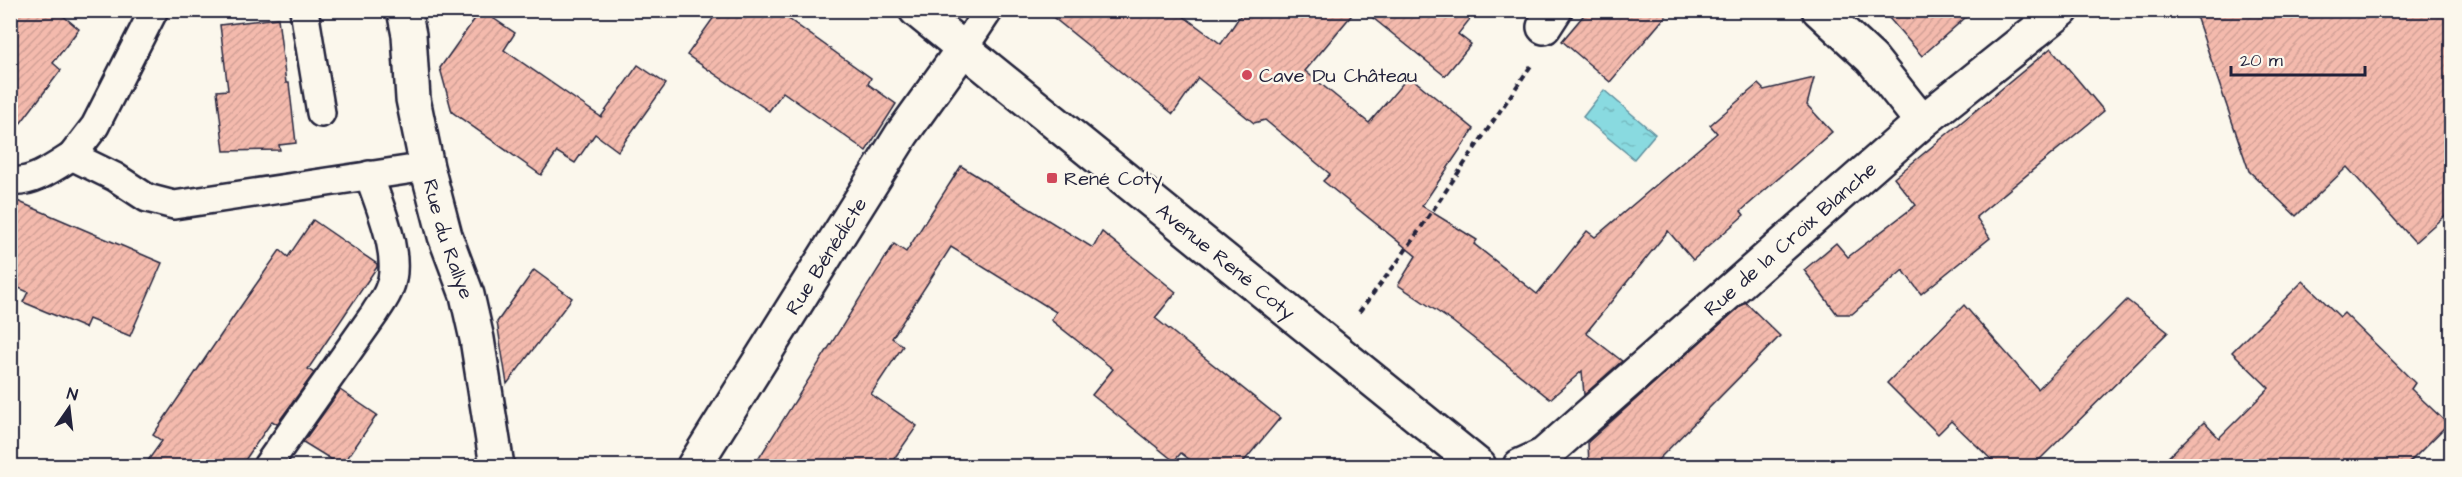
<svg xmlns="http://www.w3.org/2000/svg" width="2462" height="477" font-family="'Architects Daughter',sans-serif">
  <defs>
    <pattern id="water-ripples" width="26" height="14" patternUnits="userSpaceOnUse" patternTransform="scale(1.5)"><rect width="26" height="14" fill="#89dae0"/><path d="M2 4q2-2 4 0t4 0M15 11q2-2 4 0t4 0" fill="none" stroke="#76bbc1"/></pattern>
    <pattern id="building-hatch" width="6" height="6" patternUnits="userSpaceOnUse" patternTransform="scale(1.5)"><rect width="6" height="6" fill="#f4baad"/><path d="M-1 1l2-2M0 6l6-6M5 7l2-2" fill="none" stroke="#d1a096"/></pattern>
  </defs>
  <rect width="100%" height="100%" fill="#fbf7ec"/>
  <filter id="ink" filterUnits="userSpaceOnUse"><feTurbulence type="fractalNoise" baseFrequency=".0167" numOctaves="2"/><feDisplacementMap in="SourceGraphic" scale="12" xChannelSelector="R" yChannelSelector="G"/><feConvolveMatrix kernelMatrix="1 2 1 2 8 2 1 2 1" color-interpolation-filters="sRGB"/></filter>
  <g filter="url(#ink)">
    <polygon fill="url(#water-ripples)" stroke="#60909e" stroke-width="1.5" points="1604,90 1655,134 1634,159 1583,117"/>
    <g fill="url(#building-hatch)" stroke="#22223b" stroke-width="1.5">
      <polygon points="10,10 56,10 79,29 53,63 61,70 10,137"/>
      <polygon points="481,10 515,33 504,50 601,117 638,65 666,84 618,151 595,134 575,163 557,152 541,175 452,112 440,68"/>
      <polygon points="719,10 776,10 871,78 868,84 896,104 866,151 783,92 769,111 687,55"/>
      <polygon points="1044,10 1175,10 1221,44 1244,10 1356,10 1305,71 1369,123 1409,76 1474,129 1422,206 1477,240 1474,244 1537,294 1587,231 1595,237 1717,133 1710,125 1758,84 1764,90 1814,78 1807,105 1832,132 1741,211 1744,215 1693,260 1668,231 1586,333 1622,361 1584,395 1582,371 1550,399 1453,322 1398,285 1416,256 1323,181 1330,174 1265,120 1254,123 1198,78 1173,114"/>
      <polygon points="1363,10 1477,10 1458,34 1471,44 1445,76"/>
      <polygon points="1588,10 1671,10 1610,82 1562,41"/>
      <polygon points="1882,10 1974,10 1922,56"/>
      <polygon points="2194,10 2451,10 2451,210 2415,242 2347,167 2296,216 2249,171"/>
      <polygon points="278,18 286,83 289,83 296,143 279,145 280,150 224,151 217,91 228,90 220,25"/>
      <polygon points="2051,48 2104,111 1976,217 1990,238 1921,294 1903,270 1852,314 1837,314 1804,270 1836,243 1848,257 1916,205 1894,178"/>
      <polygon points="961,166 1093,248 1102,232 1176,292 1155,318 1280,418 1240,466 1198,466 1181,453 1174,461 1092,395 1113,369 1051,320 1056,312 951,247 892,338 903,346 871,394 917,426 889,466 754,466 894,244 906,252"/>
      <polygon points="10,198 162,263 130,336 89,319 85,328 23,302 28,292 10,284"/>
      <polygon points="313,220 377,264 377,267 308,369 314,373 277,424 272,421 241,466 144,466 162,441 153,435 225,329 280,250 288,257"/>
      <polygon points="534,270 572,298 507,384 497,322"/>
      <polygon points="2303,281 2340,317 2344,313 2415,383 2411,389 2448,424 2406,466 2159,466 2204,422 2219,438 2269,388 2232,352"/>
      <polygon points="2127,300 2168,332 2033,466 1998,466 1951,421 1938,434 1887,383 1964,305 2038,389"/>
      <polygon points="1745,302 1780,336 1652,466 1589,466 1588,442"/>
      <polygon points="340,390 377,415 342,466 303,442"/>
    </g>
    <g fill="none" stroke-linecap="round" stroke-linejoin="round">
      <defs>
        <g id="service">
          <polyline points="304,10 321,113"/>
          <polyline points="963,49 989,10"/>
          <polyline points="72,156 95,126 154,10"/>
          <path d="M10 181C32 184 55 167 72 156L115 177 147 198 174 205 427 167"/>
          <path d="M267 466 375 313C379 306 386 298 389 289 403 257 379 206 369 175"/>
        </g>
        <g id="minor">
          <path id="s1" d="M404 10 409 35 413 99 427 167 445 236 467 295 477 339 497 466"/>
          <polyline points="1819,10 1872,59 1922,122"/>
          <polyline points="1544,27 1555,10"/>
          <path id="s2" d="M694 466 902 134 963 49"/>
          <path id="s3" d="M1520 466 1544 455 1922 122 2062 10"/>
        </g>
        <g id="primary">
          <path id="s4" d="M916 10 1479 466"/>
        </g>
      </defs>
      <use href="#service" stroke="#22223b" stroke-width="32"/>
      <use href="#minor" stroke="#22223b" stroke-width="38"/>
      <use href="#primary" stroke="#22223b" stroke-width="38"/>
      <polyline stroke="#22223b" stroke-width="4" stroke-dasharray="6 4.5" stroke-linecap="butt" points="1359,312 1401,257 1532,64"/>
      <use href="#service" stroke="#fbf7ec" stroke-width="27"/>
      <use href="#minor" stroke="#fbf7ec" stroke-width="33"/>
      <use href="#primary" stroke="#fbf7ec" stroke-width="33"/>
    </g>
  </g>
  <g fill="#d1495b" stroke="#fbf7ec" stroke-width="2">
    <circle cx="1247" cy="75" r="6"/>
    <rect x="1046" y="172" width="12" height="12" rx="3"/>
  </g>
  <g text-anchor="middle" stroke-width="5" stroke-linejoin="round" paint-order="stroke">
    <g font-size="20" fill="#22223b" stroke="#fbf7ec" text-anchor="start">
      <text x="1259" y="82">Cave Du Château</text>
      <text x="1064" y="185">René Coty</text>
    </g>
    <g font-size="20" fill="#22223b" stroke="#fbf7ec">
      <text dy="7" stroke="none"><textPath href="#s3" startOffset="354">Rue de la Croix Blanche</textPath></text>
      <text dy="7" stroke="none"><textPath href="#s1" startOffset="234">Rue du Rallye</textPath></text>
      <text dy="7" stroke="none"><textPath href="#s2" startOffset="248">Rue Bénédicte</textPath></text>
      <text dy="7" stroke="none"><textPath href="#s4" startOffset="399">Avenue René Coty</textPath></text>
    </g>
  </g>
  <rect width="2462" height="477" fill="none" stroke="#fbf7ec" stroke-width="36"/>
  <rect x="18" y="18" width="2426" height="441" fill="none" stroke="#22223b" stroke-width="2" filter="url(#ink)"/>
  <g transform="translate(69 408) rotate(14)" stroke="#fbf7ec" stroke-width="4.5" paint-order="stroke">
  <path d="M0-4.5L10 22L0 15L-10 22Z" fill="#22223b"/>
  <text y="-9" font-size="16" font-weight="bold" text-anchor="middle" fill="#22223b">N</text>
  </g>
  <path d="M2231 66v9h134v-9" fill="none" stroke="#22223b" stroke-width="3"/>
  <text x="2240" y="66" font-size="18" fill="#22223b" stroke="#fbf7ec" stroke-width="4.5" paint-order="stroke">20 m</text>
</svg>
